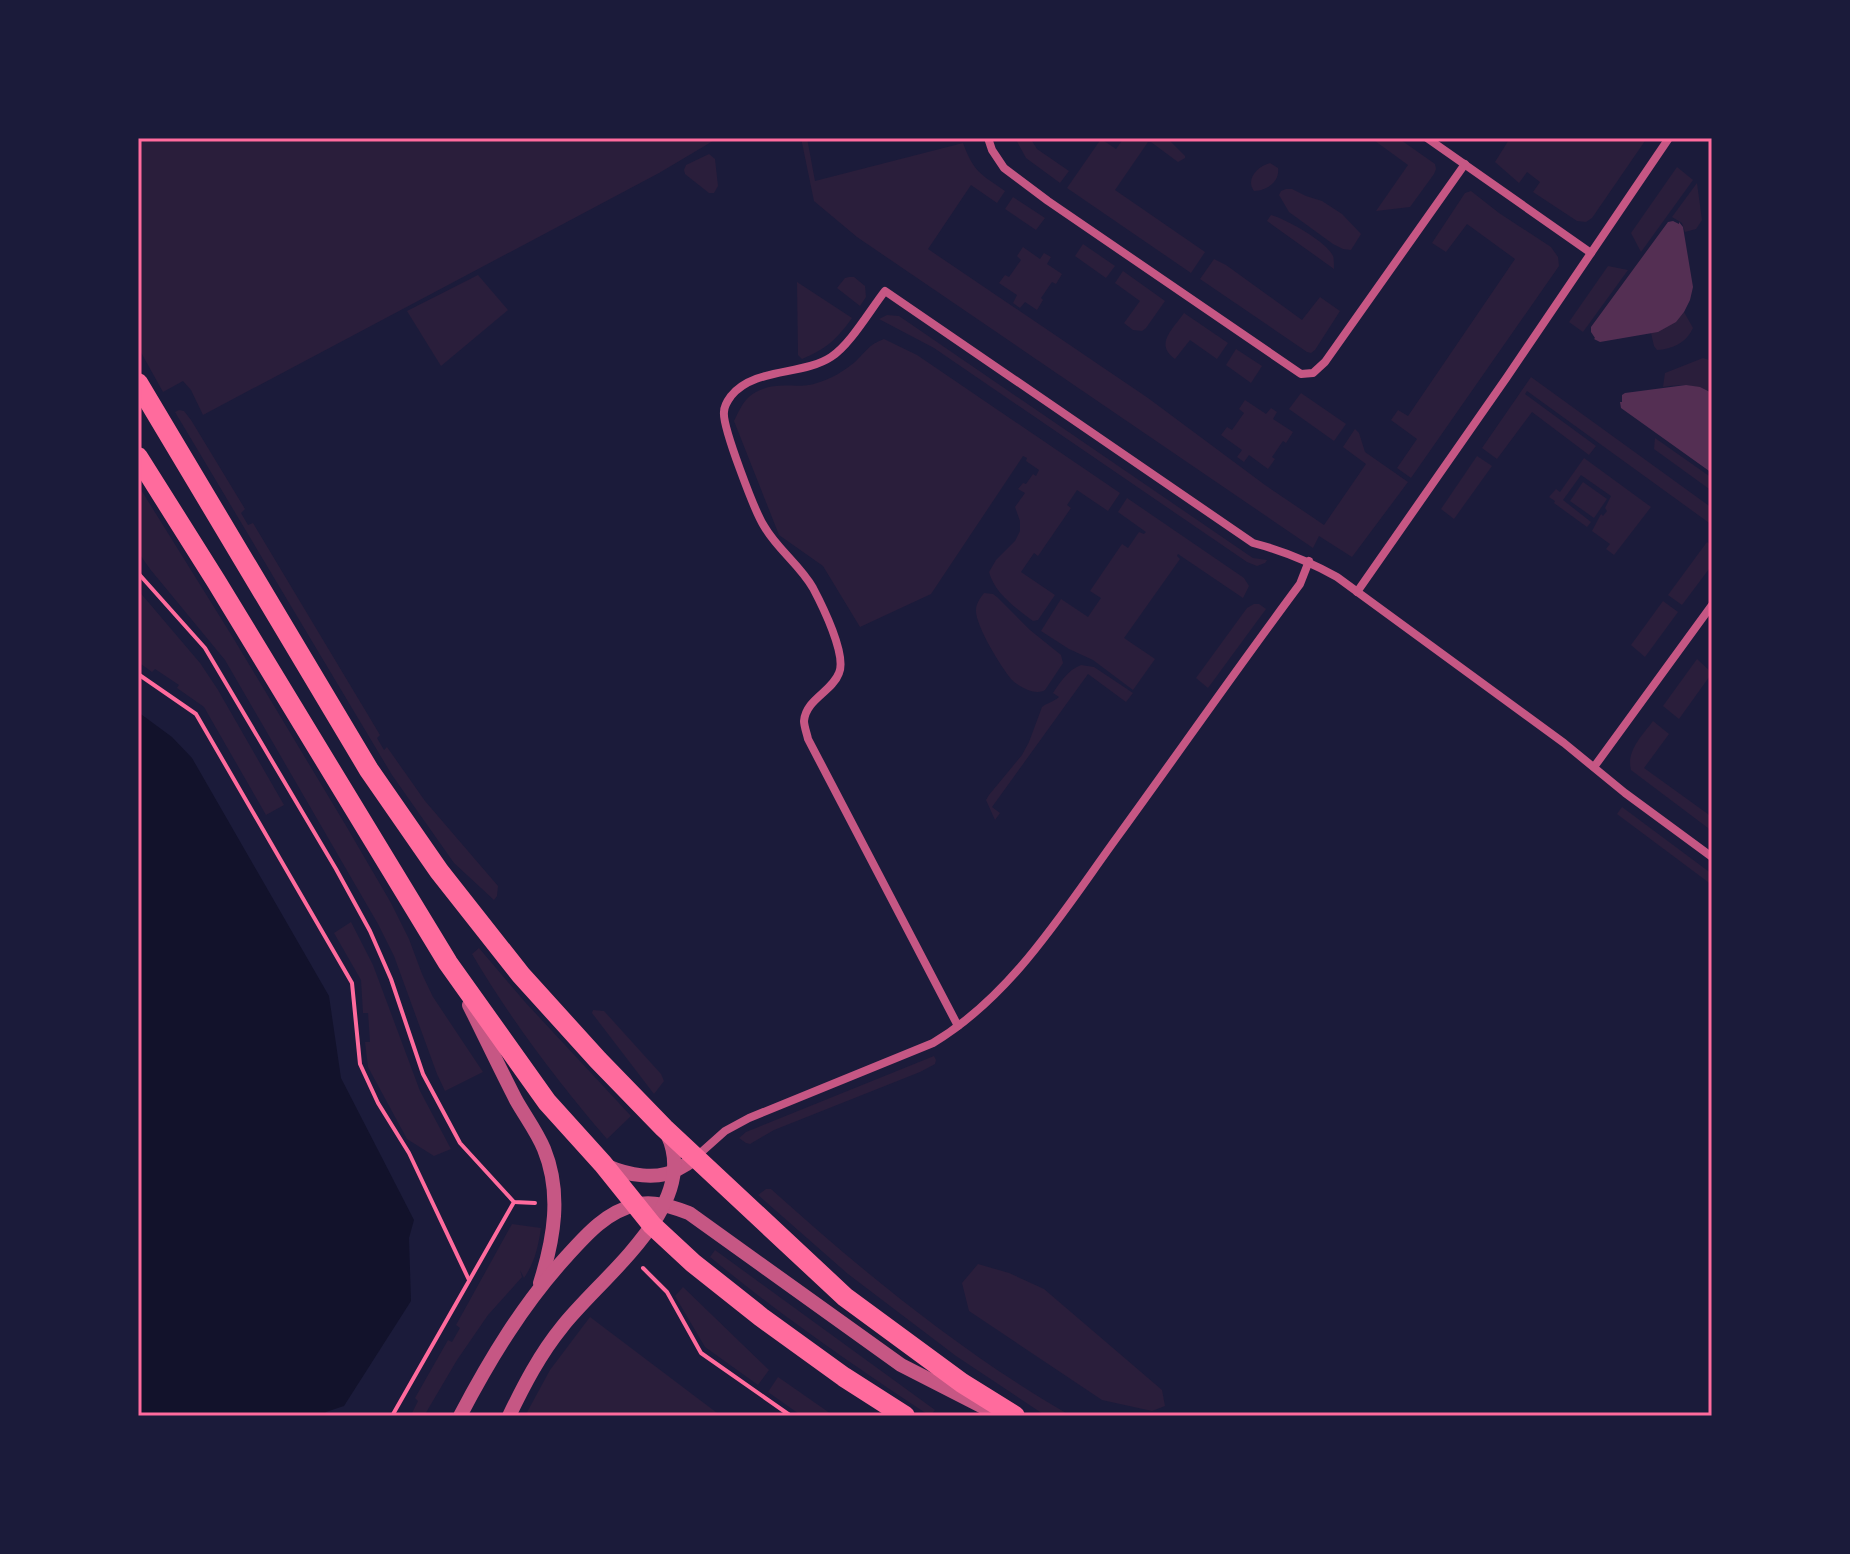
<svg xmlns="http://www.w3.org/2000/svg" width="1850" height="1554" font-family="Inter,sans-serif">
  <rect width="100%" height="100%" fill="#1b1b3a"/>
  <g fill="#2a1e3b">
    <polygon points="138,138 718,138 659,173 203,415 191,390 183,381 163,392 138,347"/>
    <path d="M801 138H807L815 181 963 143C974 173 981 174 1005 191L997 203 971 185 928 249 1148 398 1265 485 1324 525 1366 464 1343 447 1355 429 1359 433 1365 452 1408 482 1352 557 1319 536 1313 548 857 237 814 201Z"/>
    <polygon points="1015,138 1030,138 1037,149 1069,171 1060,183 1026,158"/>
    <polygon points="1124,138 1167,138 1185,156 1185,158 1178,162 1151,142 1148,142 1115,190 1205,252 1191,273 1067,188 1101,139 1116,149"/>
    <polygon points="1371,138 1398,138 1435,164 1436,169 1434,174 1410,207 1376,211 1408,165"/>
    <polygon points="1510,138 1647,138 1592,218 1586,222 1577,221 1533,192 1540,182 1527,172 1519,183 1495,162"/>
    <polygon points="709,154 715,159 718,186 714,193 709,193 685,174 684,170 686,165"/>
    <path d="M1270 163 1278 168C1280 181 1267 191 1254 191 1245 179 1258 166 1270 163Z"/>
    <polygon points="1677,167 1693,180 1641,252 1631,233"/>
    <polygon points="1697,183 1702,220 1696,229 1685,232 1682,223 1672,217"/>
    <polygon points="1286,189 1292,189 1306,196 1322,201 1342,214 1361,234 1351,250 1343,249 1333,244 1289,212 1279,195 1281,191"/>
    <polygon points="1471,191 1499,213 1551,247 1558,257 1559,266 1411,478 1397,468 1417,439 1391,420 1398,410 1408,416 1515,259 1467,224 1446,252 1432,243 1465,193"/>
    <polygon points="1013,197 1045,218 1036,230 1005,209"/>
    <path d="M1271 215C1286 219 1327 242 1333 256 1334 258 1334 267 1334 269L1267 221Z"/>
    <polygon points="1083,244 1115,266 1106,278 1075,256"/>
    <polygon points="1023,247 1040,259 1044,253 1051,257 1047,264 1062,274 1056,284 1052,282 1041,298 1043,300 1037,310 1025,302 1020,308 1013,303 1017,295 999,283 1005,275 1009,277 1021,260 1017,256"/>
    <polygon points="1214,259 1226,265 1302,320 1320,297 1340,311 1315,350 1311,353 1307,352 1200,279"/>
    <polygon points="1608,266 1628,270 1583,332 1569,322"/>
    <polygon points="1123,271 1165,301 1146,328 1142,331 1133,330 1124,323 1140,301 1115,283"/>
    <polygon points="478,275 508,310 441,366 407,311"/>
    <polygon points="849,277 854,277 865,286 866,297 860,306 837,288 845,278"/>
    <path d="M797 282 852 318C837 339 826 349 802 359L798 355Z"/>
    <path d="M1684 312 1693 328C1686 343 1673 349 1657 350L1654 346 1651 333C1665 329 1674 323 1684 312Z"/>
    <path d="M1184 313 1228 343 1217 359 1190 340 1175 359C1154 344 1173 329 1184 313Z"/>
    <polygon points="887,315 899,316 1247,554 1253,558 1267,560 1265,563 1257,566 1247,562 934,348 879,319"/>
    <path d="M884 339 917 355 1120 493 1108 511 1077 490 1067 505 1071 508 1038 556 1034 553 1021 572 1055 595 1038 620 1033 621C1016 608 995 594 989 572L996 560 1015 541 1020 531V521L1015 507 1025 493 1018 489 1023 483 1026 484 1033 474 1036 476 1039 470 1026 461 1027 458 1023 456 931 594 860 627 823 566 779 535 734 421C740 409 744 398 756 392 777 380 797 390 817 383 831 379 844 371 855 362 867 351 868 345 884 339Z"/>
    <polygon points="1236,349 1262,366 1251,383 1226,365"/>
    <path d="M1703 358 1712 361V393C1695 384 1681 384 1663 387L1665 373Z"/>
    <polygon points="1531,377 1712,508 1712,525 1527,391 1525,394 1596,446 1589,455 1532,412 1497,459 1482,448"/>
    <polygon points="1301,393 1346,424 1334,441 1289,409"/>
    <polygon points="1245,400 1266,414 1271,408 1277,412 1273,419 1293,432 1286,443 1283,441 1272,457 1275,459 1268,469 1249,455 1244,462 1237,457 1242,450 1221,435 1227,427 1232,430 1244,413 1239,409"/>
    <polygon points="179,410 184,411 191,420 245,509 241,513 248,525 253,523 380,735 377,738 384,750 387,747 425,801 498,886 497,896 494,900 454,863 392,775 175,412"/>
    <polygon points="1655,438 1712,478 1712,491 1654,449"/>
    <polygon points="1477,456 1492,466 1454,519 1441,509"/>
    <polygon points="1584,458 1651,507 1614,555 1606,549 1610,544 1592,531 1601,514 1603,516 1607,511 1605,508 1611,496 1581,475 1563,500 1591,522 1587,527 1554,503 1555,501 1549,497 1556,489 1560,492"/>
    <polygon points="1583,482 1607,499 1594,518 1570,501"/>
    <polygon points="138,485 232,636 345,824 391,903 409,939 422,974 433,997 483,1072 445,1091 437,1074 394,956 378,924 225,660 150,569 138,552"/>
    <polygon points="1127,498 1244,578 1249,586 1243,598 1178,554 1177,556 1180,559 1124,638 1155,659 1133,690 1093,660 1069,649 1041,631 1061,599 1088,617 1101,598 1090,591 1122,544 1128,548 1139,532 1144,534 1146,532 1118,512"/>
    <polygon points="1707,542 1712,546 1712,565 1682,605 1668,595"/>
    <polygon points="138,590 200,663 218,690 284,805 266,815 204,707 177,688 179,685 155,669 152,672 138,662"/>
    <path d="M984 593 993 594 997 597 1030 630 1061 655 1063 663 1045 690C1035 696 1019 687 1011 679 1001 667 975 625 976 610 976 604 980 598 984 593Z"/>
    <polygon points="1663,601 1678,612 1645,657 1631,645"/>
    <polygon points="1254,604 1259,604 1266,609 1208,688 1196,678 1247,608"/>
    <polygon points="1697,659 1712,673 1679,719 1663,706"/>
    <path d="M1081 665 1094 667 1133 693 1126 702 1088 674 992 807 1000 813 995 820 986 800 989 795 1022 755 1029 742 1042 707C1046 703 1054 702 1059 697L1053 693C1061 681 1068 670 1081 665Z"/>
    <path d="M1653 721 1669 734 1644 768 1712 817V831L1631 770C1626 751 1642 736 1653 721Z"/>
    <polygon points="1622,807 1712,874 1712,885 1617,814"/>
    <polygon points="351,922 373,965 420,1091 451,1149 434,1156 407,1139 368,1067 365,1042 370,1042 368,1013 363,1013 361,980 334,933"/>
    <path d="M479 948 525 1002 631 1116 607 1139C557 1081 511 1020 472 954Z"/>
    <polygon points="593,1010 604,1011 661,1074 664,1081 654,1094 592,1013"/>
    <polygon points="934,1056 936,1060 935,1064 920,1072 774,1130 750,1144 746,1143 739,1138 746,1132"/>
    <path d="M766 1189H771C864 1273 962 1353 1071 1416H1046L956 1356 848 1274 758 1195Z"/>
    <path d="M512 1224 541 1228C538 1247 535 1262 524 1278L520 1270 522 1277 488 1315 457 1360 424 1416H405L407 1413 411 1415 418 1401 415 1398 448 1340 452 1342 460 1328 456 1325Z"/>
    <path d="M715 1250 935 1410 930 1416C854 1366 780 1315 710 1257Z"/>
    <polygon points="978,1264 1009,1273 1044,1289 1162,1390 1165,1406 1152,1411 1102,1400 969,1311 962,1283"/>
    <polygon points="683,1287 769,1370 758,1385 705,1347 675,1296"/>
    <polygon points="590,1317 721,1416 525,1416 550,1370"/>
    <polygon points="778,1377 834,1416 802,1416 768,1392"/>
  </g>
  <polygon fill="#12122b" points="138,712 172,737 192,758 329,996 341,1078 414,1220 409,1238 411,1301 344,1406 326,1412 323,1416 138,1416"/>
  <g fill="#542f53">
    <polygon points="1673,221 1679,224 1679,222 1683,227 1693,287 1690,300 1684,312 1676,322 1658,332 1600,342 1594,339 1595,338 1591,332 1591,327 1668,222"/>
    <polygon points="1686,385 1700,387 1712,393 1712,473 1621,408 1620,402 1622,402 1622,395 1625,393"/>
  </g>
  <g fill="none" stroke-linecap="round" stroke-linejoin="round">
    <g stroke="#ff6b9d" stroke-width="4">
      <polyline points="138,573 205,648 336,869 370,931 391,979 423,1074 460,1143 514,1202 535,1203"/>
      <polyline points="138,674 196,714 352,983 360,1064 378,1103 409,1153 469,1280"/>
      <polyline points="643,1268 667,1292 701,1353 791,1416"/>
      <polyline points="392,1416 514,1202"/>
    </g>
    <g stroke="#c65784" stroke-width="8">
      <polyline points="988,138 992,150 1004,168 1048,201 1301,374 1313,373 1325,362 1465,164"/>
      <polyline points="1427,138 1591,253"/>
      <polyline points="1357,592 1507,377 1669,138"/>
      <polyline points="1594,767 1712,605"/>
      <path d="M958 1026 808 739C807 734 804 726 804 721 806 699 832 692 839 673 847 655 822 605 813 588 800 565 777 549 764 526 755 512 722 426 724 412 724 407 728 400 731 396 755 367 802 376 831 357 850 345 870 310 885 291L1253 543C1284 551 1310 562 1337 577L1564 743 1625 793 1712 857"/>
      <path d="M697 1156 725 1131 749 1118 933 1043C1013 995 1064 910 1118 836 1179 752 1238 667 1300 584L1309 561"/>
    </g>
    <g stroke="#c65784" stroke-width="14">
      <path d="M469 1005C485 1037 500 1069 516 1100 525 1116 537 1132 544 1149 562 1193 554 1239 540 1283"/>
      <path d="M607 1166C627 1175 658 1181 678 1169 684 1166 690 1162 695 1158"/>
      <path d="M460 1416C490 1359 523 1304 567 1256 586 1235 606 1212 635 1205 653 1200 672 1207 689 1213L901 1365 989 1410"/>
      <path d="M509 1416C524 1385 540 1354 562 1327 601 1277 700 1206 668 1136"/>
    </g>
    <g stroke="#ff6b9d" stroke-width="20">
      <polyline points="138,383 369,770 439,871 521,975 598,1060 664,1128 845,1297 962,1383 1015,1416"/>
      <polyline points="138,457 216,581 448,963 547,1102 603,1164 652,1225 693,1263 761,1317 844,1377 905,1416"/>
    </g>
  </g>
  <rect width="1850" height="1554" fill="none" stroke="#1b1b3a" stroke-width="280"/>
  <rect x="140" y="140" width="1570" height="1274" fill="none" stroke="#ff6b9d" stroke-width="3"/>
</svg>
